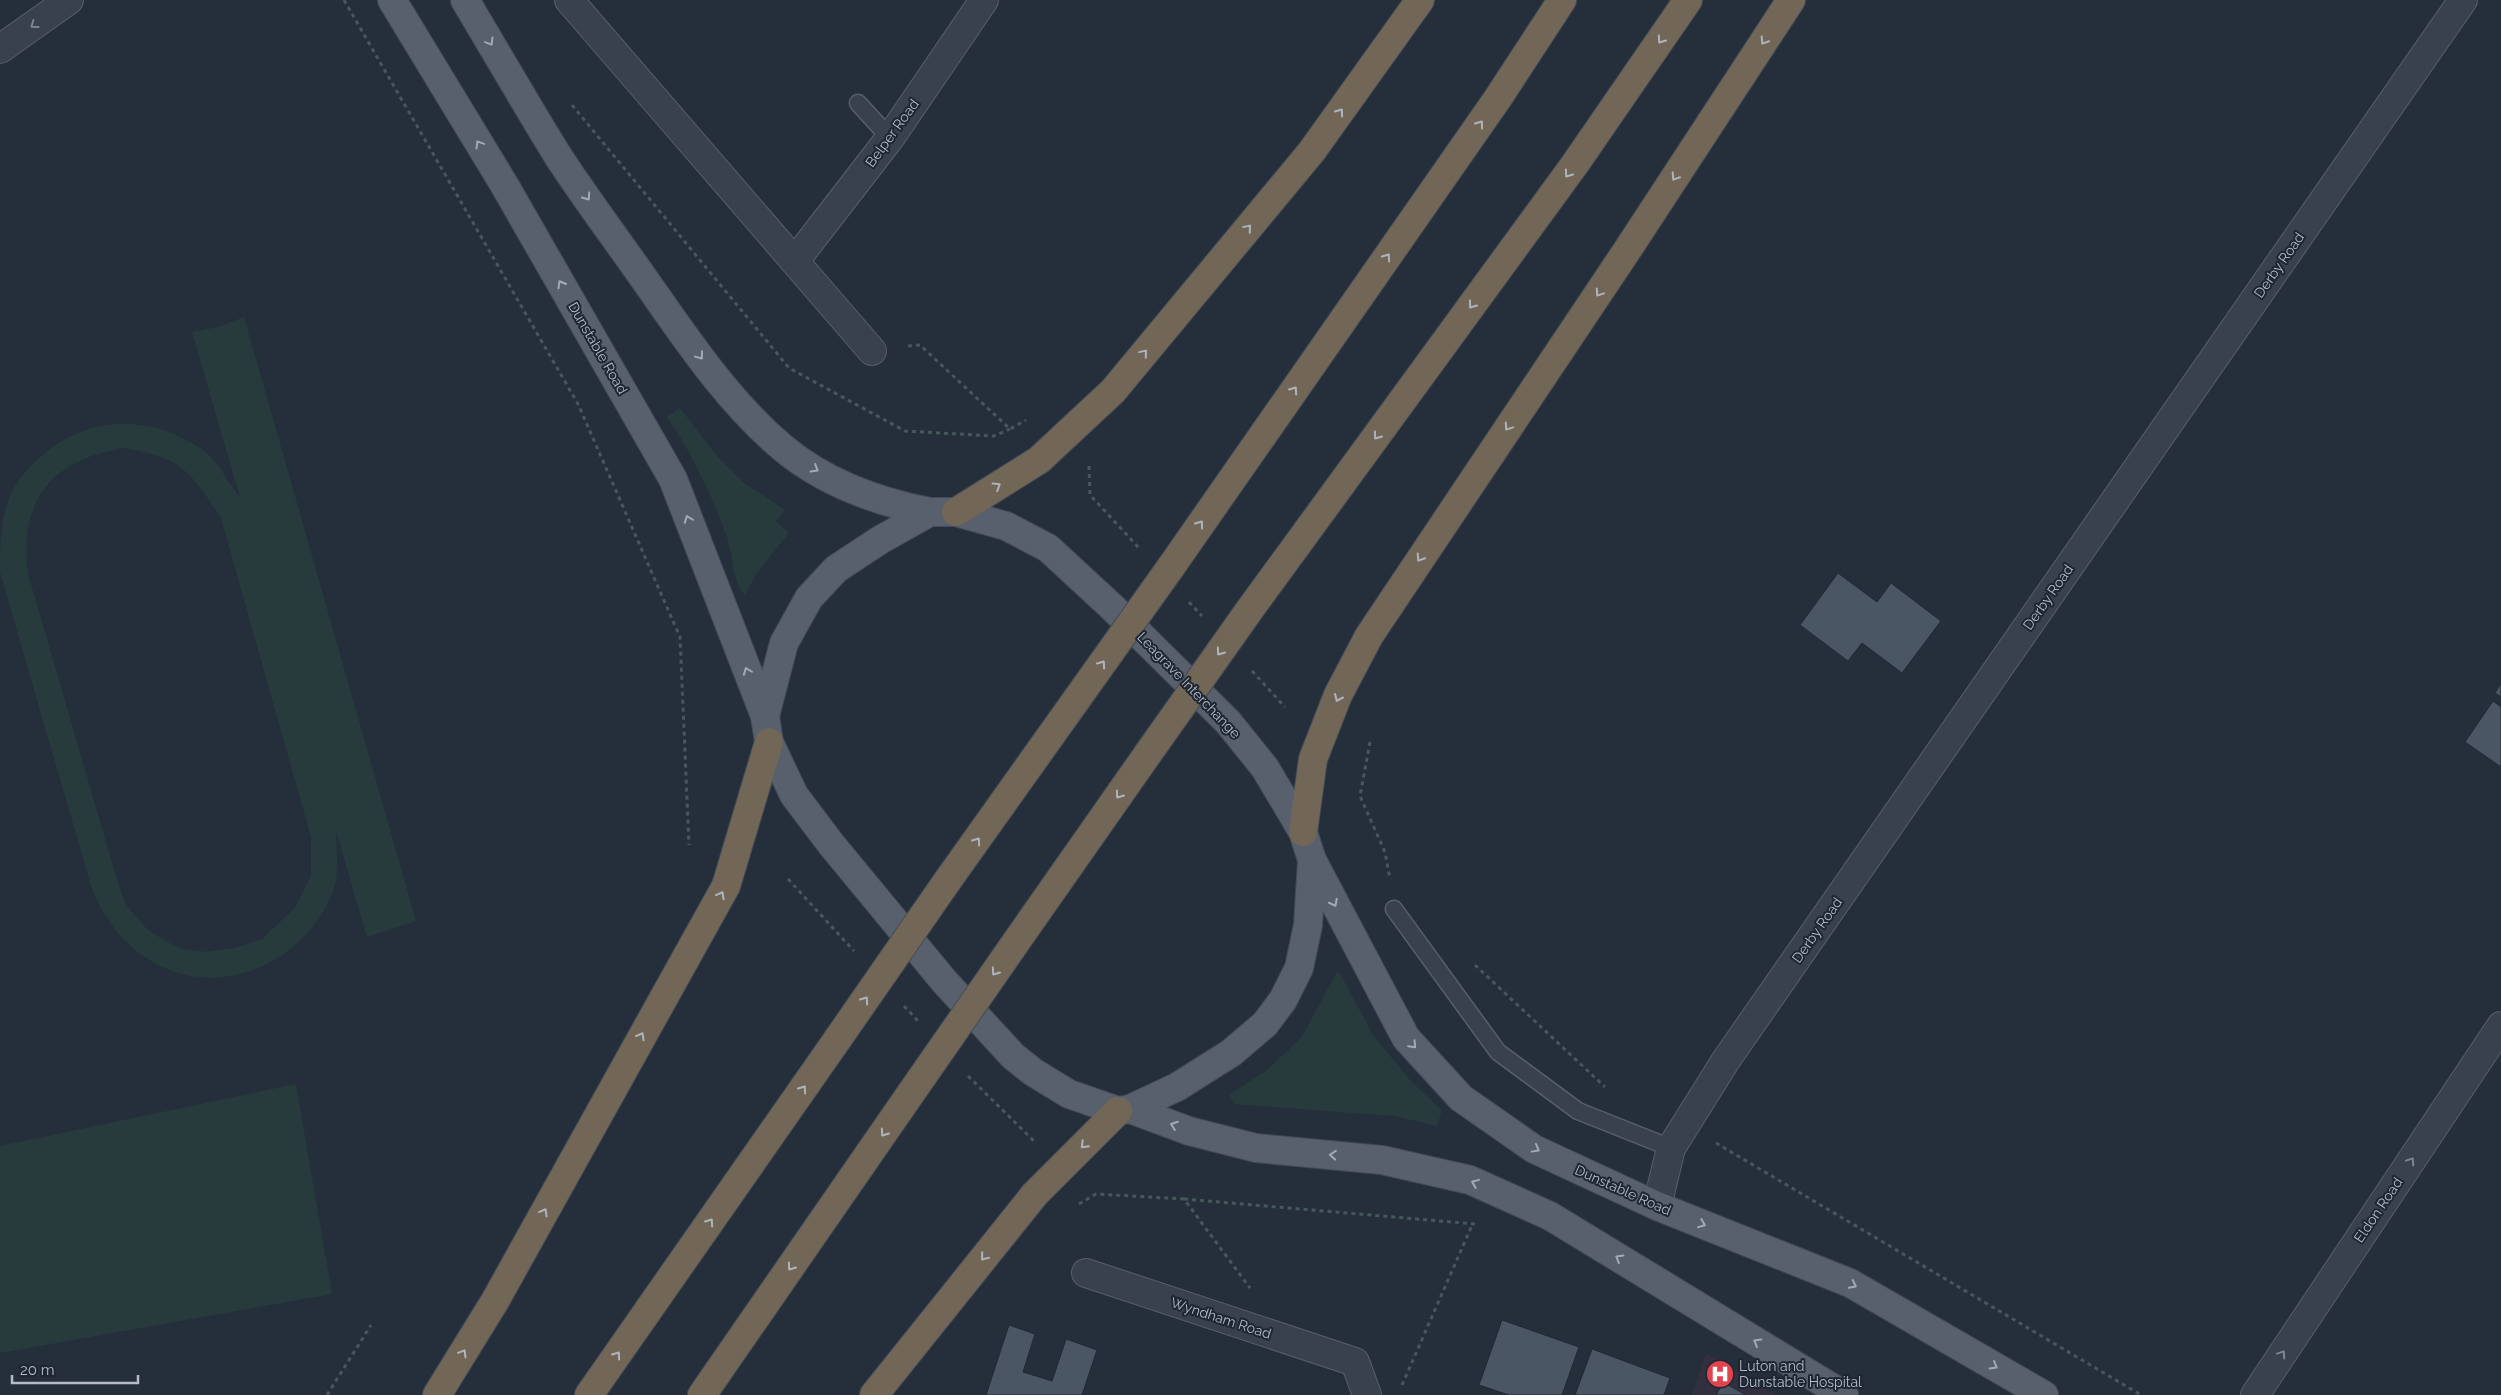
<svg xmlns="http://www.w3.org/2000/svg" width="2501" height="1395" font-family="Raleway,sans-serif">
  <rect width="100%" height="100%" fill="#252f3c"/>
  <polygon fill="#32303e" points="1706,1353 1776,1395 1692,1395"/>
  <g fill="#273b3d" fill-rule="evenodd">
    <path d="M244 317 416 921 367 937 336 831C336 849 340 870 334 888 307 964 215 1005 145 957 119 940 104 916 92 889L0 572C0 545 0 519 11 494 18 478 32 464 45 453 92 415 149 415 200 448 219 460 226 481 240 497L192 332 218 327ZM123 448C182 457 190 471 221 518L311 837V876L295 908 262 939 239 947 207 952 183 949 165 941 147 929 126 905 117 880 28 574C19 500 50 461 123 448Z"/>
    <path d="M680 408 717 456 744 483 785 510 776 521 789 533 756 574 745 595C732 580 733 556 727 537 712 496 692 453 667 417Z"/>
    <polygon points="1337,972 1341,975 1373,1035 1410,1080 1442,1110 1437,1126 1395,1116 1234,1104 1229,1096 1233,1092 1267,1070 1301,1038"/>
    <polygon points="296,1084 332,1294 0,1353 0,1146"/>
  </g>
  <g fill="#4b5665" stroke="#202833">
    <polygon points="1838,573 1877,602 1891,583 1941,621 1902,673 1862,643 1848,661 1800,625"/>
    <polygon points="2501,683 2501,697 2495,693"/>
    <polygon points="2493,701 2501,707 2501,767 2465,742"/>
    <polygon points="1502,1320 1579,1347 1562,1395 1509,1395 1479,1385"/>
    <polygon points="1009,1325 1035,1334 1023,1372 1052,1381 1066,1339 1097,1350 1082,1395 986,1395"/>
    <polygon points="1592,1349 1670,1378 1664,1395 1575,1395"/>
    <polygon points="1723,1382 1746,1395 1716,1395"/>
  </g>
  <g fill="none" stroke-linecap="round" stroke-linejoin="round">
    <defs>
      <g id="lane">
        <polyline points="858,103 890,138"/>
        <polyline points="1394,909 1498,1052 1578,1111 1671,1148"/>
      </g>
      <g id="street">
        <polyline points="569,0 872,351"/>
        <polyline points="0,49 69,0"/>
        <polyline points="795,261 890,138 984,0"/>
        <polyline points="1657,1206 1671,1148 1726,1060 2463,0"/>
        <polyline points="1086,1273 1355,1362 1367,1395"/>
        <polyline points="2255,1395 2501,1026"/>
      </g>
      <g id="primary">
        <polyline points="392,0 505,186 673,479 765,716"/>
        <path d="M465 0C496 52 526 104 558 156 586 199 617 240 647 283 687 340 729 403 783 448 825 483 878 502 930 512"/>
        <polygon points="930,512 956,512 1006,526 1048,548 1113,608 1228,722 1265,768 1303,832 1312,860 1308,925 1299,968 1283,1000 1265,1024 1231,1053 1177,1087 1130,1109 1118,1111 1069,1094 1033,1072 1013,1056 944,981 831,844 794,795 769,742 765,716 784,643 809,598 836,569 880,540"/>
        <polyline points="1312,860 1406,1038 1461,1098 1534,1149 1657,1206 1850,1283 2044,1395"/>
        <polyline points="1130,1109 1189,1131 1256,1148 1382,1160 1470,1180 1550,1216 1844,1395"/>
      </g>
      <g id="highway">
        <polyline points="956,512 1039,460 1113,391 1312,151 1420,0"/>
        <polyline points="1173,564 1498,98 1562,0"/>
        <polyline points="1248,612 1575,164 1688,0"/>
        <polyline points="1303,832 1313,759 1338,695 1369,636 1626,252 1791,0"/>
        <polyline points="948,880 1074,703"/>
        <polyline points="1023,932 1147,755"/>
        <polyline points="437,1395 495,1301 726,886 769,742"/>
        <polyline points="589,1395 837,1040"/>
        <polyline points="702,1395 911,1093"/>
        <polyline points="874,1395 1035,1194 1118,1111"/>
      </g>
    </defs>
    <use href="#lane" stroke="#575f6a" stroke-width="19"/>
    <use href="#street" stroke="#575f6a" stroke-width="30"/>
    <use href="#primary" stroke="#424a55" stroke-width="30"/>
    <use href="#highway" stroke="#444c57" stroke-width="30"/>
    <g stroke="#45585a" stroke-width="3" stroke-dasharray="4 4" stroke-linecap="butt">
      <polyline points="344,0 578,404 680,637 689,845"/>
      <polyline points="572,105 789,368 905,431 994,436 1010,429"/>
      <polyline points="908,346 920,345 1010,429 1026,420"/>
      <polyline points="1089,466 1090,495 1139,548"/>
      <polyline points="1189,602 1202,616"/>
      <polyline points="1252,671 1285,707"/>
      <polyline points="1370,742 1360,796 1385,852 1390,879"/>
      <polyline points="788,879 854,951"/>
      <polyline points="1475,965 1605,1087"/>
      <polyline points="904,1006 918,1021"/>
      <polyline points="968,1076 1036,1143"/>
      <polyline points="1716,1143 2141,1395"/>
      <polyline points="1184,1199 1475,1224"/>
      <polyline points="1079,1204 1096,1194 1184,1199 1250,1288"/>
      <polyline points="1402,1385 1473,1223"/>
      <polyline points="327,1395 371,1325"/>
    </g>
    <use href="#lane" stroke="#39414c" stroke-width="16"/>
    <use href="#street" stroke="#39414c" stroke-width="28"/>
    <use href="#primary" stroke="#57606c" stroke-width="28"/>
    <use href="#highway" stroke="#726756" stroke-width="28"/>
    <defs>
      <g id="highway-bridge">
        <polyline points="1074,703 1173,564"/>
        <polyline points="1147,755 1248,612"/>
        <polyline points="837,1040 948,880"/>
        <polyline points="911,1093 1023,932"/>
      </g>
    </defs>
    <use href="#highway-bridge" stroke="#444c57" stroke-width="30" stroke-linecap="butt"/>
    <use href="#highway-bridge" stroke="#726756" stroke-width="28"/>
  </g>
  <defs><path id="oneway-chevron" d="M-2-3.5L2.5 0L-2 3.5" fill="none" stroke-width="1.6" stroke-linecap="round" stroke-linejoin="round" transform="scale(1.25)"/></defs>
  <g stroke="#7d8590">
    <use href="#oneway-chevron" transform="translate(34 25) rotate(144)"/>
    <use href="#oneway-chevron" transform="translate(2411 1161) rotate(-56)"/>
    <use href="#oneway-chevron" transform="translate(2282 1354) rotate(-56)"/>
  </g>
  <g stroke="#aeb4bd">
    <use href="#oneway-chevron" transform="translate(1661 40) rotate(125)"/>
    <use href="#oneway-chevron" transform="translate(1764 41) rotate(123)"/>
    <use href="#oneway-chevron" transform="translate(1340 112) rotate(-55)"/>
    <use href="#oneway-chevron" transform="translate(1480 124) rotate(-55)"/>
    <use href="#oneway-chevron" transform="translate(1568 174) rotate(126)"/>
    <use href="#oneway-chevron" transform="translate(1675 177) rotate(123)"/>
    <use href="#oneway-chevron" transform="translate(1248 228) rotate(-50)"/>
    <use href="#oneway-chevron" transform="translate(1387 257) rotate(-55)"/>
    <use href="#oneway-chevron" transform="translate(1599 293) rotate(124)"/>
    <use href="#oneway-chevron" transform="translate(1472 305) rotate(126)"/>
    <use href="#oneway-chevron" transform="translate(1144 353) rotate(-50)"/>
    <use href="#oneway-chevron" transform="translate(1294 390) rotate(-55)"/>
    <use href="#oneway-chevron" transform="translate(1508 427) rotate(124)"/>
    <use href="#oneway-chevron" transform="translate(1377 436) rotate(126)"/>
    <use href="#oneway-chevron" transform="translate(997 486) rotate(-32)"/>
    <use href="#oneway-chevron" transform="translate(1200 524) rotate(-55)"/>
    <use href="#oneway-chevron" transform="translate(1420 558) rotate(123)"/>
    <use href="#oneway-chevron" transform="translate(1220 652) rotate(125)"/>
    <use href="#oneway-chevron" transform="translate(1102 664) rotate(-55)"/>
    <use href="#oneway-chevron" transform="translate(1338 698) rotate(114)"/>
    <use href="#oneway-chevron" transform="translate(1119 795) rotate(125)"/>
    <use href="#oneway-chevron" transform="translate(977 841) rotate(-55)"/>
    <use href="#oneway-chevron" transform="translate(721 895) rotate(-61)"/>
    <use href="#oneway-chevron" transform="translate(995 972) rotate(125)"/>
    <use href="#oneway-chevron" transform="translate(865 1000) rotate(-55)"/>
    <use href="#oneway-chevron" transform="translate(641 1036) rotate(-61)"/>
    <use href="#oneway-chevron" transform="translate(803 1089) rotate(-55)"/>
    <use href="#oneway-chevron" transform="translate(884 1133) rotate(125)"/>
    <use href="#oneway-chevron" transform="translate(1084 1145) rotate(135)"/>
    <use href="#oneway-chevron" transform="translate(544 1212) rotate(-61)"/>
    <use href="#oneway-chevron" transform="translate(710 1222) rotate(-55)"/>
    <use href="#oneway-chevron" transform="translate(984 1257) rotate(129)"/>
    <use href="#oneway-chevron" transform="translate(791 1267) rotate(125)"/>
    <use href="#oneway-chevron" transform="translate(463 1353) rotate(-59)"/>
    <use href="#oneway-chevron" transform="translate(617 1355) rotate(-55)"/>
  </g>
  <g stroke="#a2aab6">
    <use href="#oneway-chevron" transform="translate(490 42) rotate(59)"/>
    <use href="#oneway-chevron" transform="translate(479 144) rotate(-121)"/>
    <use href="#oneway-chevron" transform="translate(587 197) rotate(55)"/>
    <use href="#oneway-chevron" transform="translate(561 284) rotate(-120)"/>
    <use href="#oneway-chevron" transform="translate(700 356) rotate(53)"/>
    <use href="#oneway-chevron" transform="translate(815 469) rotate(31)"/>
    <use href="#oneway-chevron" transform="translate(688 519) rotate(-111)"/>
    <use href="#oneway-chevron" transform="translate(747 671) rotate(-111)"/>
    <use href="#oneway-chevron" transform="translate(1334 903) rotate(63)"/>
    <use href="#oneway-chevron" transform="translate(1413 1045) rotate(47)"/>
    <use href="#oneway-chevron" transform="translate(1174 1125) rotate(-160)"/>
    <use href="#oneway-chevron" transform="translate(1536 1149) rotate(29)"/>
    <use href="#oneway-chevron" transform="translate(1333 1155) rotate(-175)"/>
    <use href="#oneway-chevron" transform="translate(1475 1183) rotate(-158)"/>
    <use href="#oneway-chevron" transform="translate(1702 1224) rotate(22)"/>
    <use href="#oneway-chevron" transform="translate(1619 1258) rotate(-149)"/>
    <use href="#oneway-chevron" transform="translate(1853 1285) rotate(27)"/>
    <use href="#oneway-chevron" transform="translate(1757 1342) rotate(-149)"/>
    <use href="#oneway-chevron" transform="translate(1994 1366) rotate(30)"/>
  </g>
  <defs>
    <symbol id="hospital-disc" viewBox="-11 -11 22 22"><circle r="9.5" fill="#e0444e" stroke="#1e2631"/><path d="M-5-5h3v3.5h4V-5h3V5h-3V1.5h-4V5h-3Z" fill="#fff"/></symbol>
  </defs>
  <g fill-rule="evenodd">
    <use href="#hospital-disc" x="1704" y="1358" width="32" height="32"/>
  </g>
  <g text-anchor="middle" stroke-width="4" stroke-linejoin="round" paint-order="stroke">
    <g font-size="14" fill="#b5bcc8" stroke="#1e2631">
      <text transform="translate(892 133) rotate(-54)" y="5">Belper Road</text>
      <text transform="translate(2279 265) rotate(-55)" y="5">Derby Road</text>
      <text transform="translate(598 348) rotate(60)" y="5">Dunstable Road</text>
      <text transform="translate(2048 597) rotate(-55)" y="5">Derby Road</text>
      <text transform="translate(1189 685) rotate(46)" y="5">Leagrave Interchange</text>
      <text transform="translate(1817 930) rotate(-55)" y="5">Derby Road</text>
      <text transform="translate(1623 1190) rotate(24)" y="5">Dunstable Road</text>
      <text transform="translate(2378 1210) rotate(-56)" y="5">Eldon Road</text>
      <text transform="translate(1221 1318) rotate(18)" y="5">Wyndham Road</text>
    </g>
    <g font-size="14" fill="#b5bcc8" stroke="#1e2631" text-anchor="start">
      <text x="1739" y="1371">Luton and<tspan x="1739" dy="16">Dunstable Hospital</tspan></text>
    </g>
  </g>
  <path d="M12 1375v8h126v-8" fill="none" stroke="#b5bcc8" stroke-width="2.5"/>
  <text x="20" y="1375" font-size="15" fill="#b5bcc8" stroke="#1e2631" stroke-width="4" paint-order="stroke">20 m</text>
</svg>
